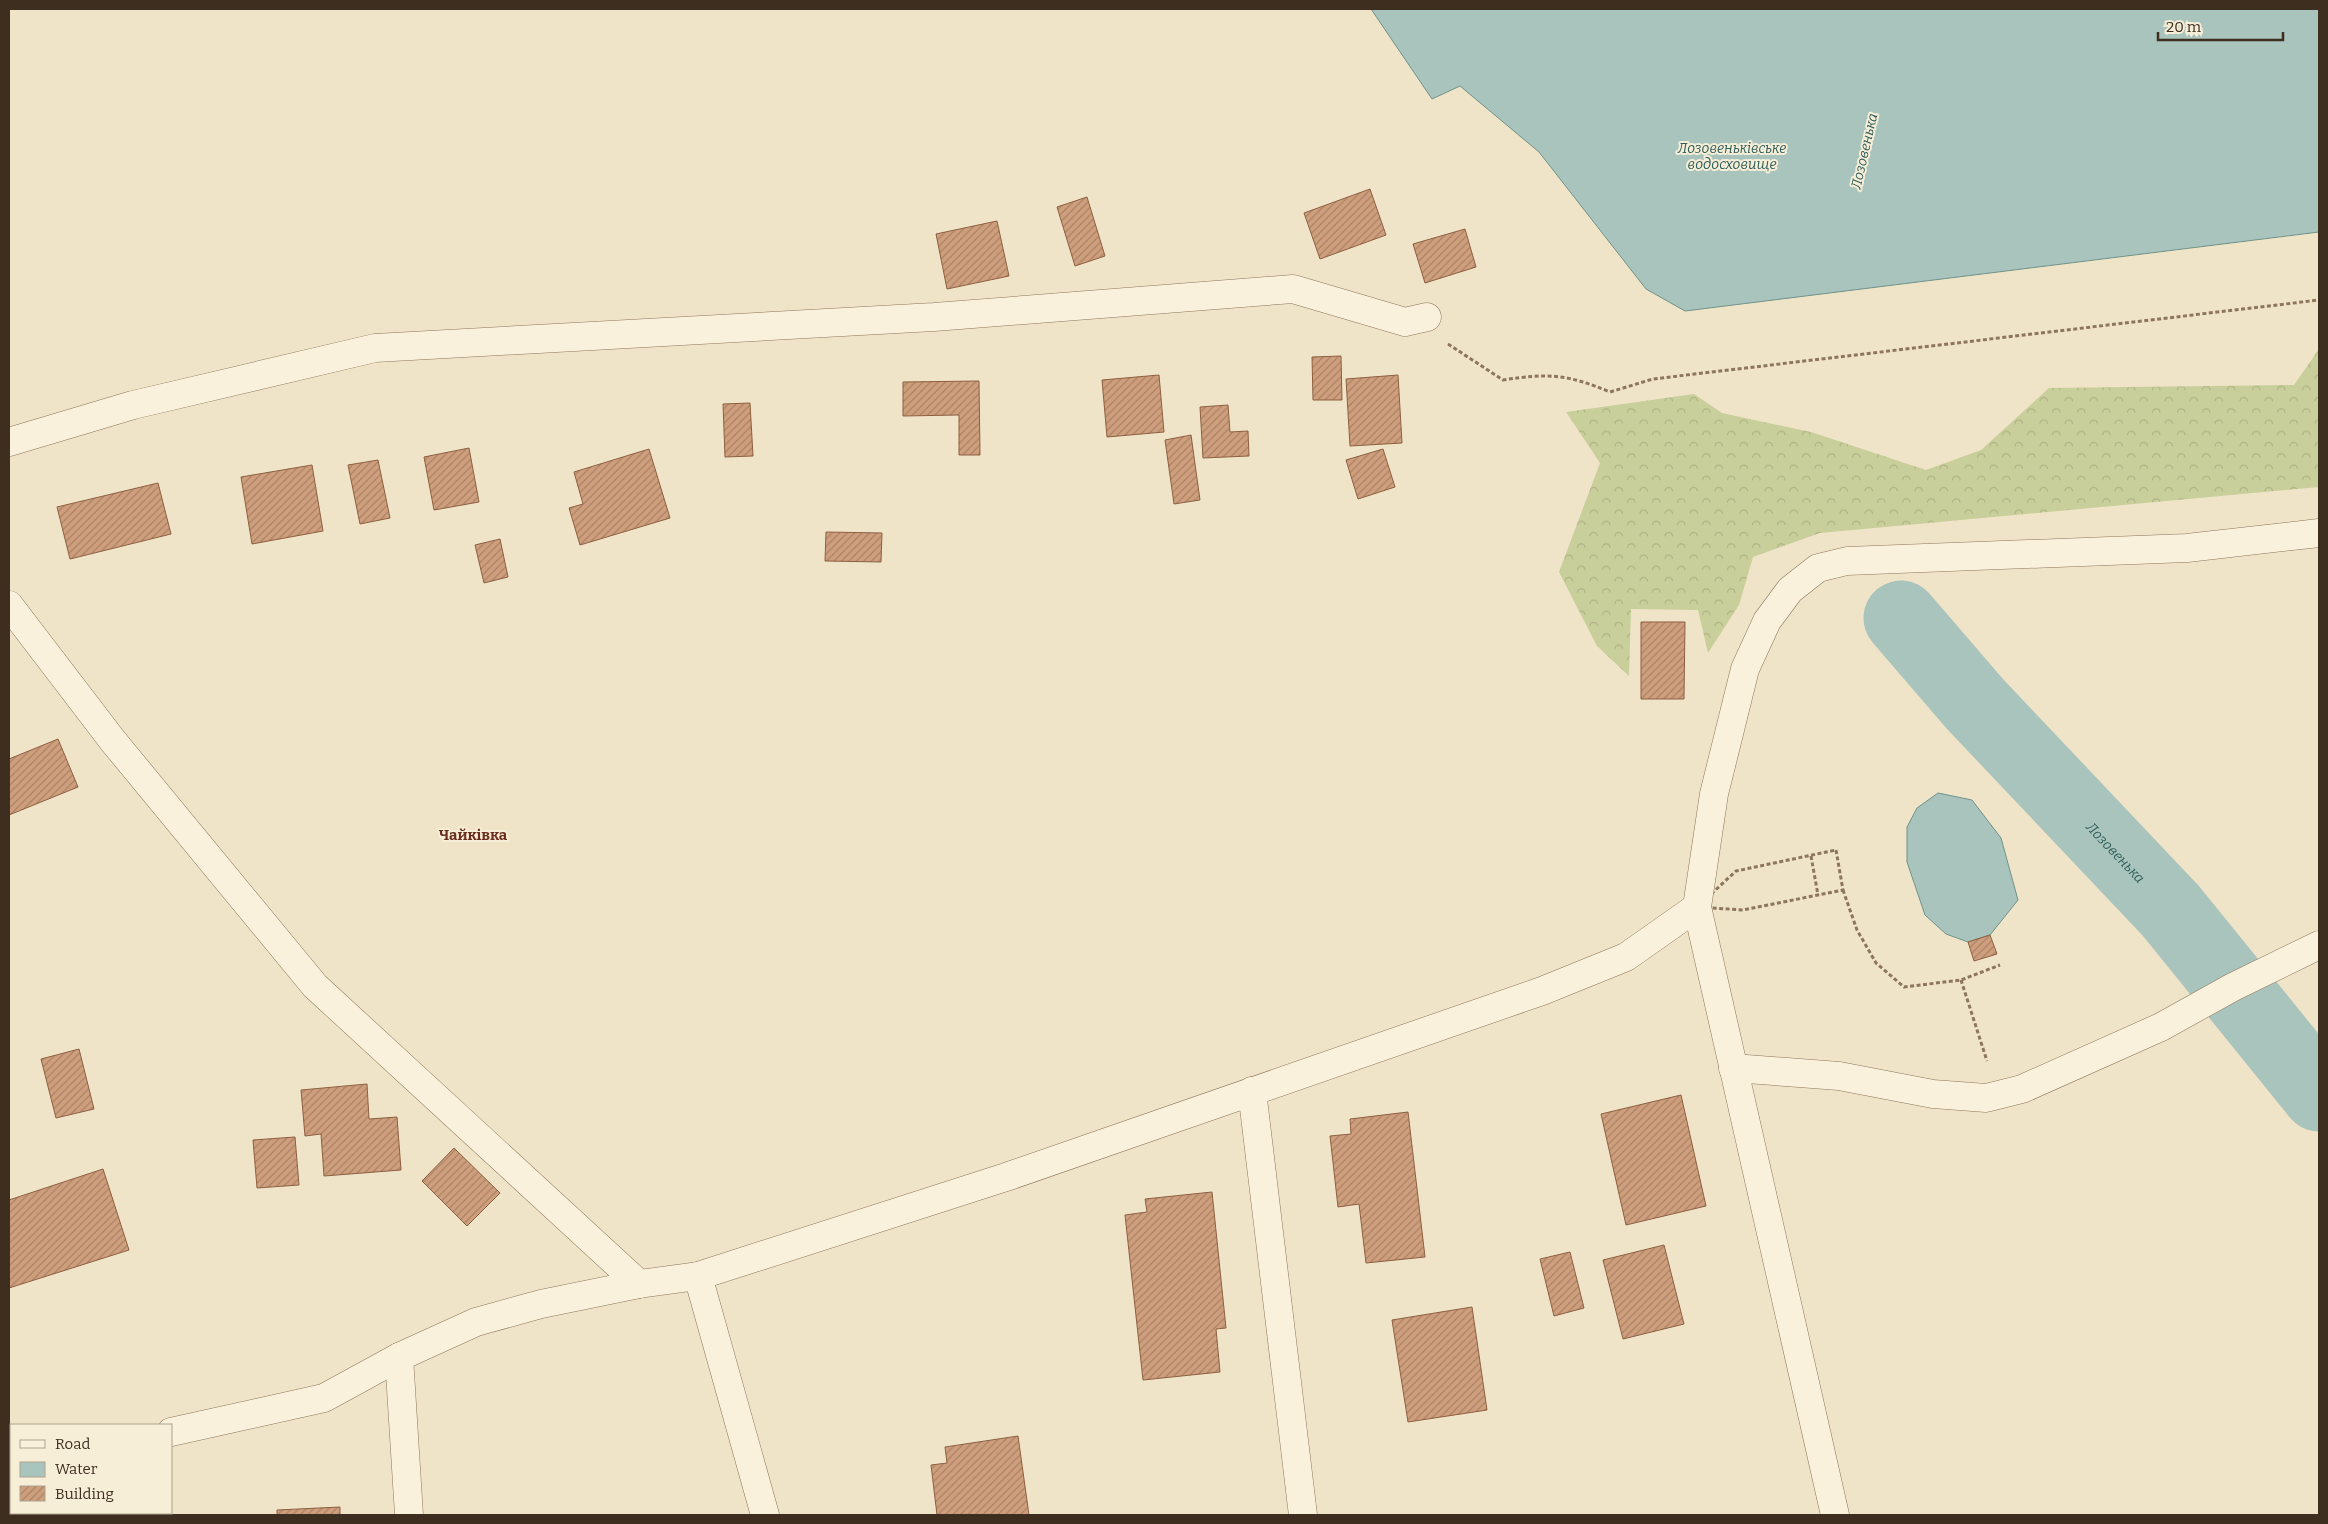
<svg xmlns="http://www.w3.org/2000/svg" width="2328" height="1524" font-family="Bitter,serif">
  <defs>
    <pattern id="forest-crowns" width="20" height="18" patternUnits="userSpaceOnUse" patternTransform="scale(1.25)"><rect width="20" height="18" fill="#c9cf9b"/><path d="M2 6a3 3 0 1 1 6 0M12 15a3 3 0 1 1 6 0" fill="none" stroke="#aeb285"/></pattern>
    <pattern id="building-hatch" width="6" height="6" patternUnits="userSpaceOnUse" patternTransform="scale(1.25)"><rect width="6" height="6" fill="#cf9f7d"/><path d="M-1 1l2-2M0 6l6-6M5 7l2-2" fill="none" stroke="#a98266"/></pattern>
  </defs>
  <rect width="100%" height="100%" fill="#f0e4c8"/>
  <polygon fill="url(#forest-crowns)" points="2319,349 2319,487 1820,533 1753,557 1739,605 1708,653 1698,610 1631,609 1629,676 1597,646 1559,572 1600,463 1566,412 1694,394 1722,413 1811,432 1926,470 1981,450 2049,388 2294,385"/>
  <g fill="#a9c4bc" stroke="#6f938a">
    <polygon points="1371,9 2319,9 2319,232 1685,311 1646,289 1539,152 1460,86 1432,99"/>
    <polygon points="1938,793 1972,800 2001,838 2018,900 1990,935 1968,942 1946,934 1925,915 1907,862 1907,827 1917,808"/>
  </g>
  <g fill="none" stroke-linecap="round" stroke-linejoin="round">
    <path stroke="#a9c4bc" stroke-width="75" id="s1" d="M1901 618 1975 704 2171 911 2319 1094"/>
  </g>
  <g fill="url(#building-hatch)" stroke="#8d5f41">
    <polygon points="1370,189 1386,235 1320,259 1304,213"/>
    <polygon points="1087,197 1105,256 1075,266 1057,207"/>
    <polygon points="997,221 1009,276 947,289 936,234"/>
    <polygon points="1465,229 1476,267 1425,283 1413,244"/>
    <polygon points="1341,356 1342,400 1313,400 1312,357"/>
    <polygon points="1159,375 1164,432 1107,437 1102,380"/>
    <polygon points="1398,375 1402,443 1350,446 1346,379"/>
    <polygon points="979,381 980,455 959,455 959,415 903,416 903,382"/>
    <polygon points="750,403 753,456 725,457 723,404"/>
    <polygon points="1228,405 1230,432 1248,431 1249,456 1203,458 1200,407"/>
    <polygon points="1191,435 1200,500 1174,504 1165,440"/>
    <polygon points="469,448 479,502 434,510 424,457"/>
    <polygon points="649,449 670,518 580,545 569,508 583,504 574,472"/>
    <polygon points="1383,449 1395,487 1358,499 1346,460"/>
    <polygon points="378,460 390,518 360,524 348,465"/>
    <polygon points="312,465 323,531 252,544 241,477"/>
    <polygon points="158,483 171,534 70,559 57,507"/>
    <polygon points="826,532 882,533 881,562 825,561"/>
    <polygon points="500,539 508,577 484,583 475,545"/>
    <polygon points="1641,622 1685,622 1684,699 1641,699"/>
    <polygon points="58,739 78,787 9,815 9,759"/>
    <polygon points="1990,935 1997,954 1974,961 1968,942"/>
    <polygon points="79,1049 94,1109 56,1118 41,1059"/>
    <polygon points="367,1084 369,1119 397,1117 401,1170 324,1176 321,1134 305,1136 301,1090"/>
    <polygon points="1681,1095 1706,1206 1626,1225 1601,1114"/>
    <polygon points="1408,1112 1425,1257 1366,1263 1359,1204 1338,1207 1330,1136 1351,1134 1350,1119"/>
    <polygon points="295,1137 299,1185 257,1188 253,1140"/>
    <polygon points="454,1148 500,1193 467,1226 422,1181"/>
    <polygon points="103,1169 129,1250 9,1288 9,1200"/>
    <polygon points="1212,1192 1226,1328 1216,1329 1220,1372 1143,1380 1125,1215 1147,1212 1145,1199"/>
    <polygon points="1664,1245 1684,1324 1623,1339 1603,1260"/>
    <polygon points="1570,1252 1584,1308 1554,1316 1540,1259"/>
    <polygon points="1472,1307 1487,1410 1408,1422 1392,1320"/>
    <polygon points="1018,1436 1029,1515 937,1515 931,1465 947,1463 945,1447"/>
    <polygon points="340,1507 340,1515 277,1515 277,1510"/>
    <rect x="82" y="1513" width="81" height="2"/>
  </g>
  <g fill="none" stroke-linecap="round" stroke-linejoin="round">
    <defs>
      <g id="minor">
        <polyline points="9,442 133,405 375,348 934,317 1293,289 1405,322 1427,317"/>
        <polyline points="9,605 113,741 315,986 639,1284"/>
        <polyline points="1733,1068 1839,1076 1933,1094 1986,1098 2022,1089 2161,1027 2233,987 2319,945"/>
        <polyline points="1252,1091 1303,1515"/>
        <polyline points="698,1276 765,1515"/>
        <polyline points="399,1357 409,1515"/>
        <polyline points="171,1432 324,1398 399,1357 476,1322 541,1304 639,1284 698,1276 1006,1177 1542,991 1626,957 1697,907"/>
        <polyline points="9,1455 11,1454"/>
        <polyline points="1835,1515 1697,907 1714,794 1745,669 1767,621 1790,590 1818,568 1847,561 2187,548 2319,533"/>
      </g>
    </defs>
    <use href="#minor" stroke="#8d765c" stroke-width="29"/>
    <g stroke="#8d765c" stroke-width="3" stroke-dasharray="4 2.5" stroke-linecap="butt">
      <path d="M1448 344 1503 380C1548 373 1567 374 1610 392L1653 379 2319 300"/>
      <polygon points="1836,850 1843,890 1743,910 1697,907 1736,871"/>
      <polyline points="1811,856 1818,895"/>
      <polyline points="1843,890 1857,930 1876,963 1904,987 1961,980 2000,965"/>
      <polyline points="1961,980 1987,1061"/>
    </g>
    <use href="#minor" stroke="#faf1dc" stroke-width="28"/>
  </g>
  <g text-anchor="middle" stroke-width="4" stroke-linejoin="round" paint-order="stroke">
    <g font-size="14" font-style="italic" fill="#2f5d5a" stroke="#f7eed8">
      <text x="1732" y="153">Лозовеньківське<tspan x="1732" dy="16">водосховище</tspan></text>
      <text transform="translate(1864 151) rotate(-77)" y="5">Лозовенька</text>
      <text dy="5" stroke="none"><textPath href="#s1" startOffset="318">Лозовенька</textPath></text>
    </g>
    <g font-size="15" font-weight="bold" fill="#6b2e1e" stroke="#f7eed8">
      <text x="473" y="840">Чайківка</text>
    </g>
  </g>
  <rect width="2328" height="1524" fill="none" stroke="#3d2e20" stroke-width="20"/>
  <rect x="10" y="1424" width="162" height="90" fill="#f7eed8" stroke="#ada18e"/>
  <rect x="20" y="1440" width="25" height="8" fill="#faf1dc" stroke="#ada18e"/>
  <text x="55" y="1449" font-size="15" fill="#3d2e20">Road</text>
  <rect x="20" y="1462" width="25" height="15" fill="#a9c4bc" stroke="#ada18e"/>
  <text x="55" y="1474" font-size="15" fill="#3d2e20">Water</text>
  <rect x="20" y="1486" width="25" height="15" fill="url(#building-hatch)" stroke="#ada18e"/>
  <text x="55" y="1499" font-size="15" fill="#3d2e20">Building</text>
  <path d="M2158 32v8h125v-8" fill="none" stroke="#3d2e20" stroke-width="2.5"/>
  <text x="2166" y="32" font-size="15" fill="#3d2e20" stroke="#f7eed8" stroke-width="4" paint-order="stroke">20 m</text>
</svg>
